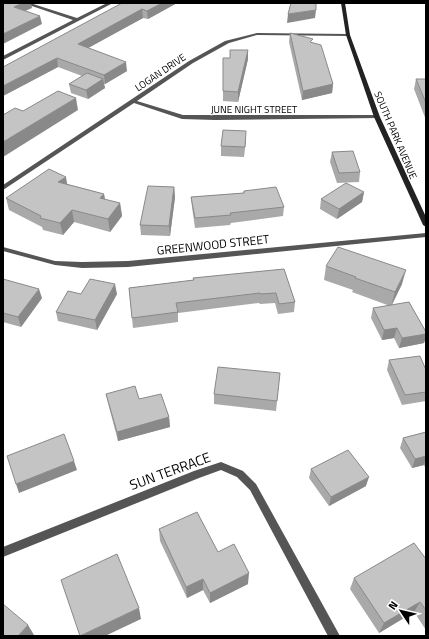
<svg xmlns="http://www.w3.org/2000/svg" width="429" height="639" font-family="'Titillium Web',sans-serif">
  <rect width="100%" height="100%" fill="#fff"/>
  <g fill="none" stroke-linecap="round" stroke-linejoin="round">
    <g fill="#555" fill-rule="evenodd">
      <polygon points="23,3 30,3 77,18 107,3 113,3 3,60 3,56 73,20"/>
      <polygon points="257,33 348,34 350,35 348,36 257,35 229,43 193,63 137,101 183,115 377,115 379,116 379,118 215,120 182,119 134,103 3,190 3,185 189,61 225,41"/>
      <polygon points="426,233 426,237 128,267 82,268 55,265 3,251 3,247 55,261 82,262 128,261"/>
      <polygon points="221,462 243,471 256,484 340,636 328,636 250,490 237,477 221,470 199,478 3,557 3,547 194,471"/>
    </g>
    <polygon fill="#222" fill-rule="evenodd" points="341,3 345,3 350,35 380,117 426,217 426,227 423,225 374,117 346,35"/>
  </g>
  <g fill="#a9a9a9">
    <polygon points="122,3 177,3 148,19 143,18 88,48 127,71 105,84 104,84 105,88 88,99 71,93 69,84 82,76 58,67 3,96"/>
    <polygon points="290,33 313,43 333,84 332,93 302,100 289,42"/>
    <polygon points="248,50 248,59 238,102 223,101 223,58 230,58"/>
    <polygon points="416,79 426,79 426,120 414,89"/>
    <polygon points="246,140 244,157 221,156 221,146"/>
    <polygon points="332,152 360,172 359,182 337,183 330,162"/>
    <polygon points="67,184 104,194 105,200 120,203 122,216 110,232 74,222 63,235 43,230 42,227 9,210 6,198"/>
    <polygon points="174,187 175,197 170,236 141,235 140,225"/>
    <polygon points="244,191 284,207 283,216 231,223 230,225 195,228 192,207 191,197 243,193"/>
    <polygon points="364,192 362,202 337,219 320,209 321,199"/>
    <polygon points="326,266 402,284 392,305 426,332 426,337 424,343 399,348 394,338 382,340 371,318 373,308 390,306 352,292 353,290 324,280"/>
    <polygon points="284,269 295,302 294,312 278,314 275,303 260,304 259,303 178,313 178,322 133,328 129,288 193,280 193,278"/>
    <polygon points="3,279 42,298 21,327 3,322"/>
    <polygon points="81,294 117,294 97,330 58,321 56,312"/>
    <polygon points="389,360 426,370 426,401 402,405 387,370"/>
    <polygon points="280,373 276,411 214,404 214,394"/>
    <polygon points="106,394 139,399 169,417 170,427 118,441 108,403"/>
    <polygon points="426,432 426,469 424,465 412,468 400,448 403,438"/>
    <polygon points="311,469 366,486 329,506 309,478"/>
    <polygon points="159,529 218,552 248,584 210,603 203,590 187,598 160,541"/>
    <polygon points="426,559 426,630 414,612 379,633 350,589 354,578"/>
  </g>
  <g fill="#898989">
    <polygon points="22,3 31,3 32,8 16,15 14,7"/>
    <polygon points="162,3 177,3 148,19 147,11"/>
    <polygon points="142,9 143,18 79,53 78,44"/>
    <polygon points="316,10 315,18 287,23 288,14"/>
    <polygon points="40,16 42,24 3,44 3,34"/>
    <polygon points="248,50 248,59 238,102 238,92"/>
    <polygon points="57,58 58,67 3,96 3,86"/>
    <polygon points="126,62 127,71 105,84 104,75"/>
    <polygon points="103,79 105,88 88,99 86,90"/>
    <polygon points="333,84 332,93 302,100 303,91"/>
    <polygon points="76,98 78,110 3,157 3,142"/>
    <polygon points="66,177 68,189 58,182"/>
    <polygon points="174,187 175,197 170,236 169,226"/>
    <polygon points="364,192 362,202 337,219 339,209"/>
    <polygon points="104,194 106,206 100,198"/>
    <polygon points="120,203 122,216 110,232 108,219"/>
    <polygon points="72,210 74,222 63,235 60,223"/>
    <polygon points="406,270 402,284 391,306 395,292"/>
    <polygon points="115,284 117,294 97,330 95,320"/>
    <polygon points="39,289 42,298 21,327 18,317"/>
    <polygon points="397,328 394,338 382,340 384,330"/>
    <polygon points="426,334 426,337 424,343 399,348 402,338"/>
    <polygon points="169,417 170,427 118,441 117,432"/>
    <polygon points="426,456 426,459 424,465 412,468 415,459"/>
    <polygon points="74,461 77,470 19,493 16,484"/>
    <polygon points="369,477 366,486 329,506 331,497"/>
    <polygon points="249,573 248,584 210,603 210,593"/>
    <polygon points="203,579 203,590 187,598 186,587"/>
    <polygon points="420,602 414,612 379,633 384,623"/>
    <polygon points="139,608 141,619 105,636 80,636"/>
    <polygon points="28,625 34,635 33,636 18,636"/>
  </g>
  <g fill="#c4c4c4" stroke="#898989">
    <polygon points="3,3 22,3 14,7 40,16 3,34"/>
    <polygon points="122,3 162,3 147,11 142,9 78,44 126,62 104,75 57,58 3,86 3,67"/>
    <polygon points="291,3 316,3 316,10 288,14"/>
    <polygon points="290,33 313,39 310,42 321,45 333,84 303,91"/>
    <polygon points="230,50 248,50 238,92 223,91 223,58 230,58"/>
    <polygon points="87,73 103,79 86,90 69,84"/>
    <polygon points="416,79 426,79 426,103"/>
    <polygon points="58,91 76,98 3,142 3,115 15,108 23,111"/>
    <polygon points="223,130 246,131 245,147 221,146"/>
    <polygon points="353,151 360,172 339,173 332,152"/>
    <polygon points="49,169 66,177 58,182 104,194 100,198 120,203 108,219 72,210 60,223 40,218 41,216 6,198"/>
    <polygon points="346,183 364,192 339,209 321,199"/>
    <polygon points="148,186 174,187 169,226 140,225"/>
    <polygon points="276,187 284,207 230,213 231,215 195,218 191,197 244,193 244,191"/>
    <polygon points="338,247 406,270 395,292 355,278 356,277 326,266"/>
    <polygon points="284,269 295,302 279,304 276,293 260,294 260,293 176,303 178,312 132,318 129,288 194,280 193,278"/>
    <polygon points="3,279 39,289 18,317 3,313"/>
    <polygon points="90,279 115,284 95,320 56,312 68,291 81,294"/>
    <polygon points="409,302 426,332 426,334 402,338 397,328 384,330 373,308"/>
    <polygon points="420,356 426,370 426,392 405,395 389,360"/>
    <polygon points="218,367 280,373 277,401 214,394"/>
    <polygon points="135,386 139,399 161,394 169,417 117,432 106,394"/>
    <polygon points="426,432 426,456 415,459 403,438"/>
    <polygon points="64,434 74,461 16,484 7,456"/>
    <polygon points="348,450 369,477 331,497 311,469"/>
    <polygon points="197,512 218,552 234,544 249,573 210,593 203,579 186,587 159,529"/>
    <polygon points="414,543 426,559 426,610 420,602 384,623 354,578"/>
    <polygon points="117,554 139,608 80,636 61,580"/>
    <polygon points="3,604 28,625 18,636 3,636"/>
  </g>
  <g text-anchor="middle" stroke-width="3" stroke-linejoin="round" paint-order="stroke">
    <g font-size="10" fill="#000" stroke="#fff">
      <text transform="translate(160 72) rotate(-34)" y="4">LOGAN DRIVE</text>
      <text x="254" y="113">JUNE NIGHT STREET</text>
      <text transform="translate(396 135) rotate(67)" y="4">SOUTH PARK AVENUE</text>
    </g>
    <g font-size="12" fill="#000" stroke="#fff">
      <text transform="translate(213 245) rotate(-6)" y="4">GREENWOOD STREET</text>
    </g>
    <g font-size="14" fill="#000" stroke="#fff">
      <text transform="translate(170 471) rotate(-20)" y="5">SUN TERRACE</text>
    </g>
  </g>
  <rect width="429" height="639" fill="none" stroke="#000000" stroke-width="8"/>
  <g transform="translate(401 611) rotate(305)" stroke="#ffffff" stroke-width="3" paint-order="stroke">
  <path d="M0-3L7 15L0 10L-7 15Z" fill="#000000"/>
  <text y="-6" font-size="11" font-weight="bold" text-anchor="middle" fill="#000000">N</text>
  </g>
</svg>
